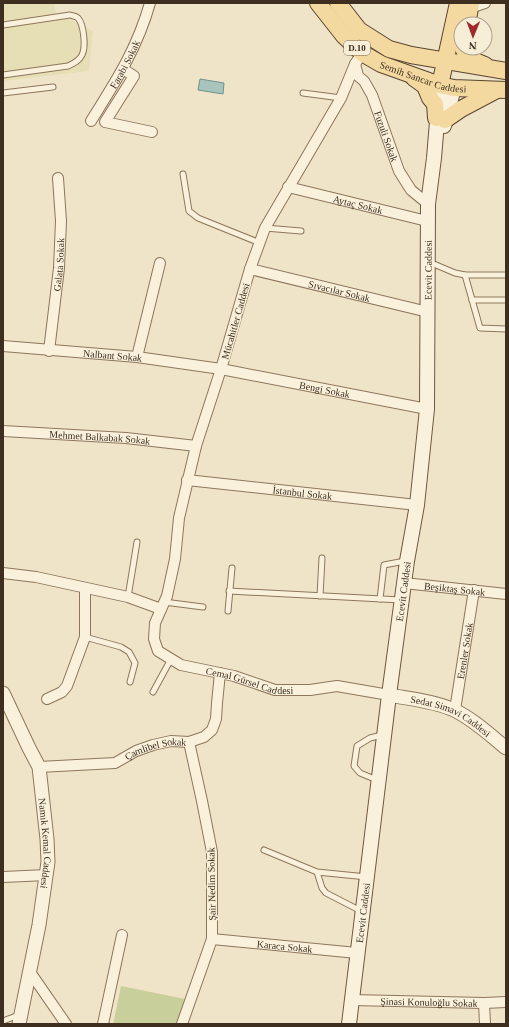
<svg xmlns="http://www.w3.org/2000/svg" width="509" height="1027" font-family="'Times New Roman',serif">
  <rect width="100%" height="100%" fill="#f0e4c8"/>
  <polygon fill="#e6deb5" points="3,3 54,3 56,13 93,31 89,71 3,81 3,23 4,23"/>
  <polygon fill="#c9cf9b" points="121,986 190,1000 181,1024 113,1024"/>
  <polygon fill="#a9c4bc" stroke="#6f938a" points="200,79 224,83 223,94 198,90"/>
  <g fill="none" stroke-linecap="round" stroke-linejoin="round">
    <defs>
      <g id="service">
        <path d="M3 25 70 15C73 16 76 16 78 18 84 25 86 47 82 55 79 61 74 63 68 66L3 75"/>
        <polyline points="3,93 53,87"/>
        <polyline points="303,93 341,98"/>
        <polyline points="183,174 189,211 198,218 260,243"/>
        <polyline points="265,228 301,231"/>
        <polyline points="429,262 455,273 465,275 506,275"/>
        <polyline points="465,275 480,328 506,329"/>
        <polyline points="472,300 506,300"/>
        <polyline points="229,591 401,600"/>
        <polyline points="320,596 322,558"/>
        <polyline points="128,597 137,542"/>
        <polyline points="380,599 384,565 405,561"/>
        <polyline points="164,602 203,607"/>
        <polyline points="228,611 232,568"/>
        <polyline points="85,637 121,647 129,652 135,663 130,682"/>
        <polyline points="153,692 171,659"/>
        <polyline points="377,780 360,773 354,766 357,746 370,738 382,735"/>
        <polyline points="264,850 317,872 367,877"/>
        <polyline points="317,872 322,888 326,893 361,911"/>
        <polyline points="3,1021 19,1015"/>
      </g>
      <g id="minor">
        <polyline points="470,8 485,3"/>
        <path id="s1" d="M362 53 355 64 341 98 265 228 250 269 221 369 196 446 179 518 175 559 167 596 155 623 154 639 158 651 181 665 234 676 275 690H310L337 686 389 695"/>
        <path id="s2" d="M355 64 358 76 364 81 372 95 399 171 411 190 428 204"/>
        <polyline points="123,69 134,76 105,122 152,132"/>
        <path id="s3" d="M91 121C116 81 137 49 150 3"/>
        <path id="s4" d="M288 187 427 221"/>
        <path id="s5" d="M250 269 428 312"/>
        <path id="s6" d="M3 346 137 357 221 369 427 409"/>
        <path id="s7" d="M49 351 59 268 61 221 58 178"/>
        <polyline points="137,357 160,263"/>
        <path id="s8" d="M3 431 126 438 196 446"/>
        <path id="s9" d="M187 480 417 505"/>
        <polyline points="3,573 36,577 128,597 161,609"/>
        <path id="s10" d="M404 583 506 594"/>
        <polyline points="47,699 62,692 67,686 85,637 85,588"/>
        <path id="s11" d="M455 710 474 590"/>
        <path id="s12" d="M39 767 115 763 136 751 153 745 171 741 189 742 204 737 212 730 216 719 217 703 220 673"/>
        <polyline points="3,877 47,875"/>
        <path id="s13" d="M212 939 357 953"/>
        <polyline points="30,972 66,1024"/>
        <path id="s14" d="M351 1000 484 1003 506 1002"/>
        <polyline points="484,1003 485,1024"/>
        <polyline points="103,1024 122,935"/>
        <polyline points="182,1024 212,939 212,852 202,801 189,742"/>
      </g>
      <g id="tertiary">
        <path id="s15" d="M3 693 29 748 39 767 47 839 48 862 39 925 19 1024"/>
        <path id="s16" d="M389 695C410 699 434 701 454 710 473 719 490 735 506 748"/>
      </g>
      <g id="secondary">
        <polyline points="444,126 454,88"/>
        <path id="s17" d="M349 1024 389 695 407 561 417 505 427 409 428 204 434 158 440 85"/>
      </g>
      <g id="primary">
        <path id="s18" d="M318 3 344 36 362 53 381 64 440 85 454 88 506 90"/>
        <polyline points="338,3 359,30 389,49 411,55 506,71"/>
        <polyline points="467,24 471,3"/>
        <path d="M463 48C467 57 476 62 485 65"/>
        <polyline points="414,78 425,86 430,98 435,104 436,118"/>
        <polyline points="440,85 458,3"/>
        <polyline points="445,120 461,109 495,91"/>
      </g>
    </defs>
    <use href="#service" stroke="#8d765c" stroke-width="7"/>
    <use href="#minor" stroke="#8d765c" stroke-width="12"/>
    <use href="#tertiary" stroke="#8d765c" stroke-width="15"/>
    <use href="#secondary" stroke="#6f573f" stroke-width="16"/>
    <use href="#primary" stroke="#5b4430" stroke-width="18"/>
    <use href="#service" stroke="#faf1dc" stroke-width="5"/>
    <use href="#minor" stroke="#faf1dc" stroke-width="10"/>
    <use href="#tertiary" stroke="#faf1dc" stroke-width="13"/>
    <use href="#secondary" stroke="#faf1dc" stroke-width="14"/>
    <use href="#primary" stroke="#f3d9a0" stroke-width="16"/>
  </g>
  <g text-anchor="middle" stroke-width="3" stroke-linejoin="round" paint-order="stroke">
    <rect fill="#f7eed8" stroke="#756857" stroke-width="1" x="344" y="41" width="26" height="14" rx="3"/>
    <g font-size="9" font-weight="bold" fill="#3d2e20">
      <text x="357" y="51">D.10</text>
    </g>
    <g font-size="10" fill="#3d2e20" stroke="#f7eed8">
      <text dy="4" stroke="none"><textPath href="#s3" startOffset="66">Farabi Sokak</textPath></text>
      <text dy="4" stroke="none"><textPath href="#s18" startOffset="133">Semih Sancar Caddesi</textPath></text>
      <text dy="4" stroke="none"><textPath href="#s2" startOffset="80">Fuzuli Sokak</textPath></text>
      <text dy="4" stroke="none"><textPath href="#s4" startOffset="72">Aytaç Sokak</textPath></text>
      <text dy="4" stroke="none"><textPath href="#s7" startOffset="87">Galata Sokak</textPath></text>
      <text dy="4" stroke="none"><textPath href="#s17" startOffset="759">Ecevit Caddesi</textPath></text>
      <text dy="4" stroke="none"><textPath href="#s5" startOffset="92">Sıvacılar Sokak</textPath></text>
      <text transform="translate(235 321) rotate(-74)" y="4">Mücahitler Caddesi</text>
      <text dy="4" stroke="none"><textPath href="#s6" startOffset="110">Nalbant Sokak</textPath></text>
      <text dy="4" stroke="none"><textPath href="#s6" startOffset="325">Bengi Sokak</textPath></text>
      <text dy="4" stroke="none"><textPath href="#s8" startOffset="97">Mehmet Balkabak Sokak</textPath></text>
      <text dy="4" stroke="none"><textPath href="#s9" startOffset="116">İstanbul Sokak</textPath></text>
      <text dy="4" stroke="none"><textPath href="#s10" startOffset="51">Beşiktaş Sokak</textPath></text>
      <text dy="4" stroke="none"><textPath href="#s17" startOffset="436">Ecevit Caddesi</textPath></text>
      <text dy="4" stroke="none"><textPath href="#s11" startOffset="60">Erenler Sokak</textPath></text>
      <text dy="4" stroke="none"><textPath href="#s1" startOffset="738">Cemal Gürsel Caddesi</textPath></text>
      <text dy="4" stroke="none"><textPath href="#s16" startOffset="66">Sedat Simavi Caddesi</textPath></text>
      <text dy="4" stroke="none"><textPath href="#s12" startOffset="120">Çamlibel Sokak</textPath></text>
      <text dy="4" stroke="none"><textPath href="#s15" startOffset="159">Namık Kemal Caddesi</textPath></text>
      <text transform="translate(211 884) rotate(-91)" y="4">Şair Nedim Sokak</text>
      <text dy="4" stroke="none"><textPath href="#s17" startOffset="112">Ecevit Caddesi</textPath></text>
      <text dy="4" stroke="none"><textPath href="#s13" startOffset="73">Karaca Sokak</textPath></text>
      <text dy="4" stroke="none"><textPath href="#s14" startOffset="78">Şinasi Konuloğlu Sokak</textPath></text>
    </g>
  </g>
  <rect width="509" height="1027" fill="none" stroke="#3d2e20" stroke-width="8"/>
  <g transform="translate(473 36) rotate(181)"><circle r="19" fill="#f7eed8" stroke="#ada18e"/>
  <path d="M0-3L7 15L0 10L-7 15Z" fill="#9e2a2b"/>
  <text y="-6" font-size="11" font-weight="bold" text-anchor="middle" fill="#3d2e20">N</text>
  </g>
</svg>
